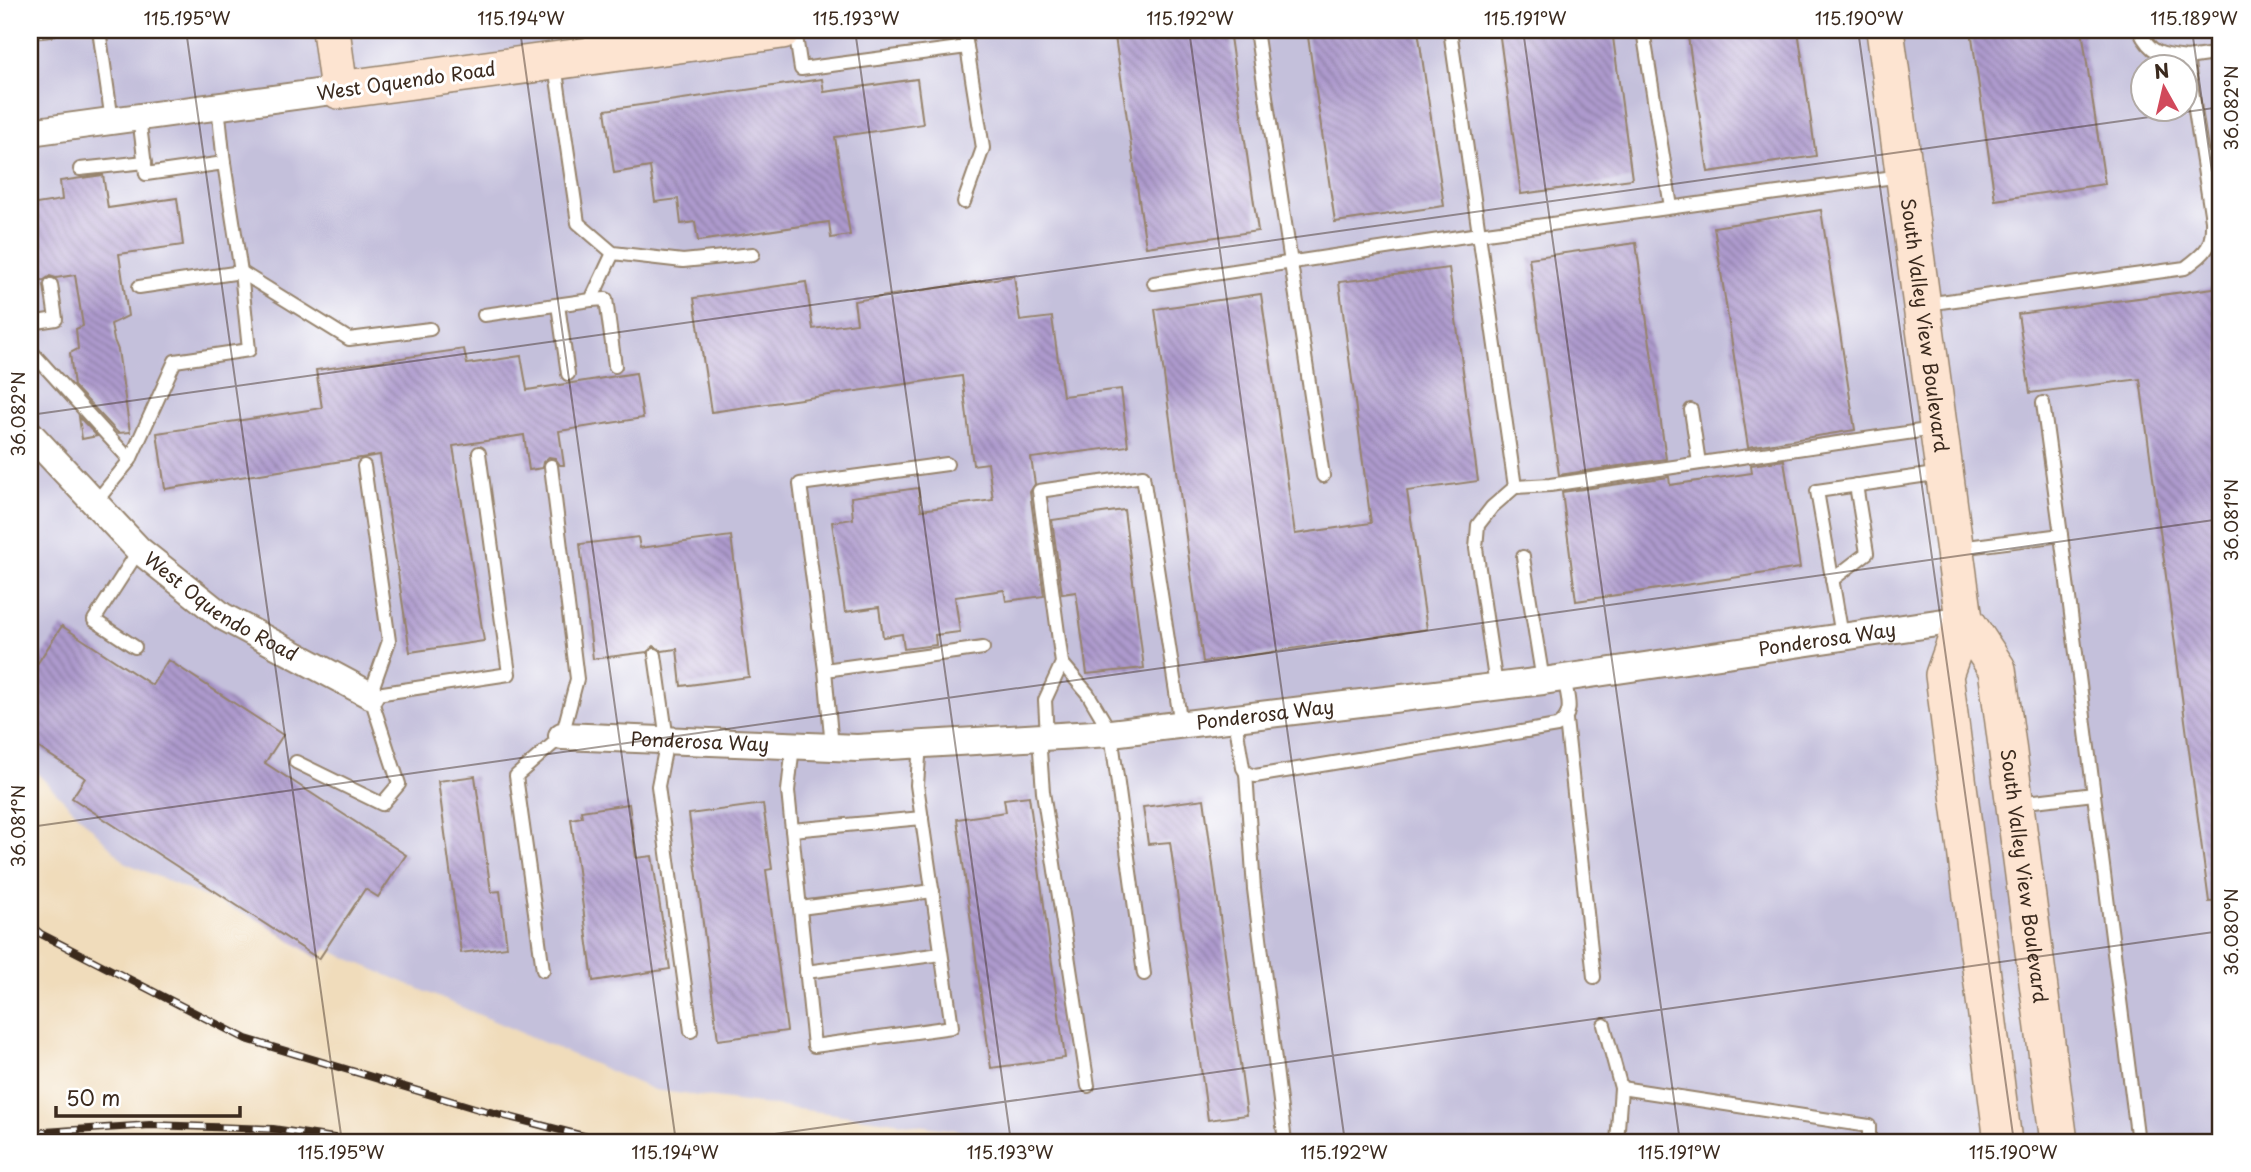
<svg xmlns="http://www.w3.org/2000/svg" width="2251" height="1172" font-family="'Playpen Sans',sans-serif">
  <defs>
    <pattern id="building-back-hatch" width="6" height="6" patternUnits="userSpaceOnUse" patternTransform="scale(1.75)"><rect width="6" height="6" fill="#ad9acd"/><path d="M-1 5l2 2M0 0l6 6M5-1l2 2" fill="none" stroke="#8e7ea6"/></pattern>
  </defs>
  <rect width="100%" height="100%" fill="#fff"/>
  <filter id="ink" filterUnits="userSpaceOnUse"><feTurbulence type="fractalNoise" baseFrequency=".0143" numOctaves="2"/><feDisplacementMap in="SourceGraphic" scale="14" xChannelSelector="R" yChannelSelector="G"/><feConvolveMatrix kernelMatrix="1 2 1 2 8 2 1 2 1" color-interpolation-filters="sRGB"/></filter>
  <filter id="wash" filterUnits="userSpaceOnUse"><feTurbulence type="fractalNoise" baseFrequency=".00686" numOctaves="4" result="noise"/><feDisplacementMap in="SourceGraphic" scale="28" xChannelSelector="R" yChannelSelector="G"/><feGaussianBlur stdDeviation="1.57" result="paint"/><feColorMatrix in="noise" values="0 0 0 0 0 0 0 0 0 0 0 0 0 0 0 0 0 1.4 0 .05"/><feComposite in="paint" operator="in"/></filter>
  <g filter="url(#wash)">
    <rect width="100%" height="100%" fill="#f0dcbb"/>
    <path fill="#c4c0db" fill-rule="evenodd" d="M30 30H2221V1142H1045L654 1090 126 863 30 766ZM2142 66H2184V108H2142Z"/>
    <g id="blocks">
      <g fill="url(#building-back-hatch)">
        <polygon points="1114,30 1229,30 1258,231 1146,247"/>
        <polygon points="1307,30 1418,30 1444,206 1335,222"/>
        <polygon points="1499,30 1612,30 1632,179 1521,194"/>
        <polygon points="1687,30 1798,30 1816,156 1708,172"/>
        <polygon points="1971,30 2082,30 2105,184 1995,200"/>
        <polygon points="822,79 824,92 917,79 923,124 835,137 850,235 831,238 829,222 698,241 695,222 681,224 678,199 655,202 650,167 614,173 605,110"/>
        <polygon points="103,175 108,208 177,198 183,245 119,254 128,316 111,324 114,340 118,350 130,432 118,433 74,386 70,353 78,349 76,329 83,326 75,275 56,278 50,276 44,280 30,282 30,205 62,200 60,181"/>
        <polygon points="1821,210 1855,430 1748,447 1714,227"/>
        <polygon points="1636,243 1666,459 1559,475 1529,258"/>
        <polygon points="1449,268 1478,481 1407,491 1427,629 1203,662 1155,309 1261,294 1295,534 1371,523 1339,282"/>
        <polygon points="1014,276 1020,321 1052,317 1063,396 1121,389 1128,446 1031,458 1035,484 1030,492 1044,596 1006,601 1004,590 955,597 960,632 935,635 936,645 904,649 902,634 883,637 879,607 845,612 832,522 853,519 851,497 918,488 921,510 993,500 988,463 973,465 962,376 711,412 694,298 806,282 813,329 857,323 854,301"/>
        <polygon points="2221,287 2221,901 2209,902 2140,379 2030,393 2018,314"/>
        <polygon points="464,349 467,364 521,356 527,390 636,373 643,418 559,431 564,465 560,465 555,458 549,457 543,462 542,468 529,470 524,435 453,446 484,641 410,652 380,455 165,489 157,433 322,408 316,370"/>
        <polygon points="79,417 97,436 82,439"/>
        <polygon points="1784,460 1800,568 1576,601 1562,492 1669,477 1670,485 1752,473 1751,465"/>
        <polygon points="1124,510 1144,668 1087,674 1076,592 1062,594 1052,520"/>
        <polygon points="731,536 749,677 681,686 677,649 662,651 654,646 647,652 593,659 580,544 638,537 640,548"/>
        <polygon points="62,626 152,685 168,660 283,735 265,763 406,855 378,897 365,889 319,959 72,798 85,778 30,742 30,675"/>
        <polygon points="475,776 491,892 500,891 507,947 461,953 438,781"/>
        <polygon points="1029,796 1065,1058 991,1068 957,819 1006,812 1004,799"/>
        <polygon points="1204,799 1247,1115 1208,1120 1170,842 1148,844 1143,807"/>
        <polygon points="629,804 636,858 652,856 670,969 593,981 571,819 582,817 581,811"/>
        <polygon points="763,804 772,869 766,870 787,1031 718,1040 689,814"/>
      </g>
    </g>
  </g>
  <g filter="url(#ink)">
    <use href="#blocks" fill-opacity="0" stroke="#96836c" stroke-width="2"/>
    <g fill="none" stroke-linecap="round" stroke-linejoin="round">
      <defs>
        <g id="lane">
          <polyline points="99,30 112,121"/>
          <polyline points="795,30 801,69 967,47 964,30"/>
          <polyline points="1256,30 1323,476"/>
          <polyline points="1450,30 1515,487 1492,507 1478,525 1476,548 1496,686"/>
          <polyline points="1643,30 1671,207"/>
          <polyline points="30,32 51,30"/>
          <polyline points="2187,58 2221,53"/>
          <polyline points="555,65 578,223 613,253 683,261 753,254"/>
          <polyline points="218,106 224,163"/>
          <polyline points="80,169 145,162"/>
          <polyline points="964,202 983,148 967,47"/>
          <polyline points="241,272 349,339 430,329"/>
          <polyline points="1154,283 1479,234 1901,176"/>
          <polyline points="139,287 241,272 224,163 146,174 139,117"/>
          <polyline points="591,300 606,299 615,366"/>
          <path d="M1926 304 2185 268C2206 252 2213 248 2212 220L2187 58C2162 55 2151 55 2139 30"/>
          <polyline points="558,305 568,374"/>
          <polyline points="484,315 591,300 613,253"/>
          <polyline points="30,323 56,319 51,285"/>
          <polyline points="30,350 130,460 94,504"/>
          <polyline points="2043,403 2061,535"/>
          <polyline points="1691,410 1699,463"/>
          <polyline points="130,460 175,361 249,350 241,272"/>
          <polyline points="1515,487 1550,485 1934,429"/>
          <polyline points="1959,548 2061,535 2138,1142"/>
          <polyline points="1523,557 1543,681"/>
          <polyline points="1832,580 1867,553 1856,485"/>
          <polyline points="1842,636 1817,491 1942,473"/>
          <polyline points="135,647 94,620 139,550"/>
          <polyline points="655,655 667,740 658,786 691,1031"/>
          <polyline points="1062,663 1088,694 1111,733 1144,974"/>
          <polyline points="825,670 983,648"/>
          <polyline points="370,695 509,674 479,453"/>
          <path d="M1235 719 1243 768 1246 773 1255 776 1557 726C1576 714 1567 697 1564 677"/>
          <polyline points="1566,720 1594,977"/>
          <polyline points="1039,737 1043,792 1088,1086"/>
          <polyline points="1047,737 1045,700 1062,663 1039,491 1143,476 1181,725"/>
          <polyline points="793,745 788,791 814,1046 952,1027 917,785 920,744"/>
          <polyline points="832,747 825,670 800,484 947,464"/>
          <polyline points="296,762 382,804 399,784 370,695 389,641 364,466"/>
          <polyline points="1246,773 1254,889 1285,1142"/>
          <polyline points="2018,803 2094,794"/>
          <polyline points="792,830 922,818"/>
          <polyline points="800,908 933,891"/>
          <polyline points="543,970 516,776 562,736 577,679 551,466"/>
          <polyline points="806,972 941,954"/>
          <polyline points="1604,1025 1621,1088 1617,1142"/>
          <polyline points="1621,1088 1869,1126 1869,1142"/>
        </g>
        <g id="street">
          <polyline points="30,132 339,90"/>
          <path id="s1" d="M30 434 139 550 222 616 370 695"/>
          <path id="s2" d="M562 736 857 748 1111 733 1543 681 1964 619"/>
        </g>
        <g id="secondary">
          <polyline points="331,30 339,90 782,30"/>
          <path id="s3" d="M1885 30 1964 619 1997 669 2059 1142"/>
          <polyline points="1964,619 1944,675 2003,1142"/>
        </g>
      </defs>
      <use href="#lane" stroke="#96836c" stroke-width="16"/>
      <use href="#street" stroke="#96836c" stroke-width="30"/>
      <use href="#secondary" stroke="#96836c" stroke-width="40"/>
      <use href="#lane" stroke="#fff" stroke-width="12"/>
      <use href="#street" stroke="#fff" stroke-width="26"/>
      <use href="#secondary" stroke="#fde4d1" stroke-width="37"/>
      <defs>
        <g id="rail">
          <polyline points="30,925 41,934 246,1039 478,1109 607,1142"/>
          <polyline points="30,1133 150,1125 273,1129 361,1142"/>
        </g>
      </defs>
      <use href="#rail" stroke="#3b2a1e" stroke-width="8"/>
      <use href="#rail" stroke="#fff" stroke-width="5" stroke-dasharray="16" stroke-linecap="butt"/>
    </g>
  </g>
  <path fill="none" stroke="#3b2a1e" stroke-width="2" stroke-opacity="0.45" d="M186 30 342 1142M520 30 676 1142M855 30 1011 1142M1189 30 1345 1142M1523 30 1680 1142M1858 30 2014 1142M2192 30 2221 236M30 415 2221 107M30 827 2221 519M718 1142 2221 931"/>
  <g text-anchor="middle" stroke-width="6" stroke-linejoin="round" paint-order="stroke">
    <g font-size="19" fill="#3b2a1e" stroke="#fff">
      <text transform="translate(406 81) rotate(-8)" y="7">West Oquendo Road</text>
      <text dy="7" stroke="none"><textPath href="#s3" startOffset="298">South Valley View Boulevard</textPath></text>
      <text dy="7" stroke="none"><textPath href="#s1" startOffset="259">West Oquendo Road</textPath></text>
      <text dy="7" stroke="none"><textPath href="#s2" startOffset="1272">Ponderosa Way</textPath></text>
      <text dy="7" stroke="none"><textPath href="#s2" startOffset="705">Ponderosa Way</textPath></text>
      <text dy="7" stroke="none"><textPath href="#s2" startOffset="138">Ponderosa Way</textPath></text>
      <text dy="7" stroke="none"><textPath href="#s3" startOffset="863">South Valley View Boulevard</textPath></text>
    </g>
  </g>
  <rect width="2251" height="1172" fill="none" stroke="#fff" stroke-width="77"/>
  <g transform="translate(2164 88) rotate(352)"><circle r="33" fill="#ffffff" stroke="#b1aaa5" stroke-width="2"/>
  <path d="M0-5L12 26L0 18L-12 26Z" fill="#d1495b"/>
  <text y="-10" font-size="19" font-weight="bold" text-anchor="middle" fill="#3b2a1e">N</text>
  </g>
  <path d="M56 1106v10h184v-10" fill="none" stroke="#3b2a1e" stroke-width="3.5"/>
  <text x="66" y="1106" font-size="21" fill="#3b2a1e" stroke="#ffffff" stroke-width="5" paint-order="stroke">50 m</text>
  <rect x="38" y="38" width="2174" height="1096" fill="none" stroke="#3b2a1e" stroke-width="2.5"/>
  <g font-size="18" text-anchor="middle" fill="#3b2a1e">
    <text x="187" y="25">115.195°W</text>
    <text x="521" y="25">115.194°W</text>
    <text x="856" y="25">115.193°W</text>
    <text x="1190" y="25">115.192°W</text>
    <text x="1525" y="25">115.191°W</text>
    <text x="1859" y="25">115.190°W</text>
    <text x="2194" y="25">115.189°W</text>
    <text transform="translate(2232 108) rotate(-90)" y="6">36.082°N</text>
    <text transform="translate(19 414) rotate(-90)" y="6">36.082°N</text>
    <text transform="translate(2232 520) rotate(-90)" y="6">36.081°N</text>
    <text transform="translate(19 826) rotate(-90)" y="6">36.081°N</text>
    <text transform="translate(2232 932) rotate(-90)" y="6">36.080°N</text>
    <text x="341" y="1159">115.195°W</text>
    <text x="675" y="1159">115.194°W</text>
    <text x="1010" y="1159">115.193°W</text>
    <text x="1344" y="1159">115.192°W</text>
    <text x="1679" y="1159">115.191°W</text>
    <text x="2013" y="1159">115.190°W</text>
  </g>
</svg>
